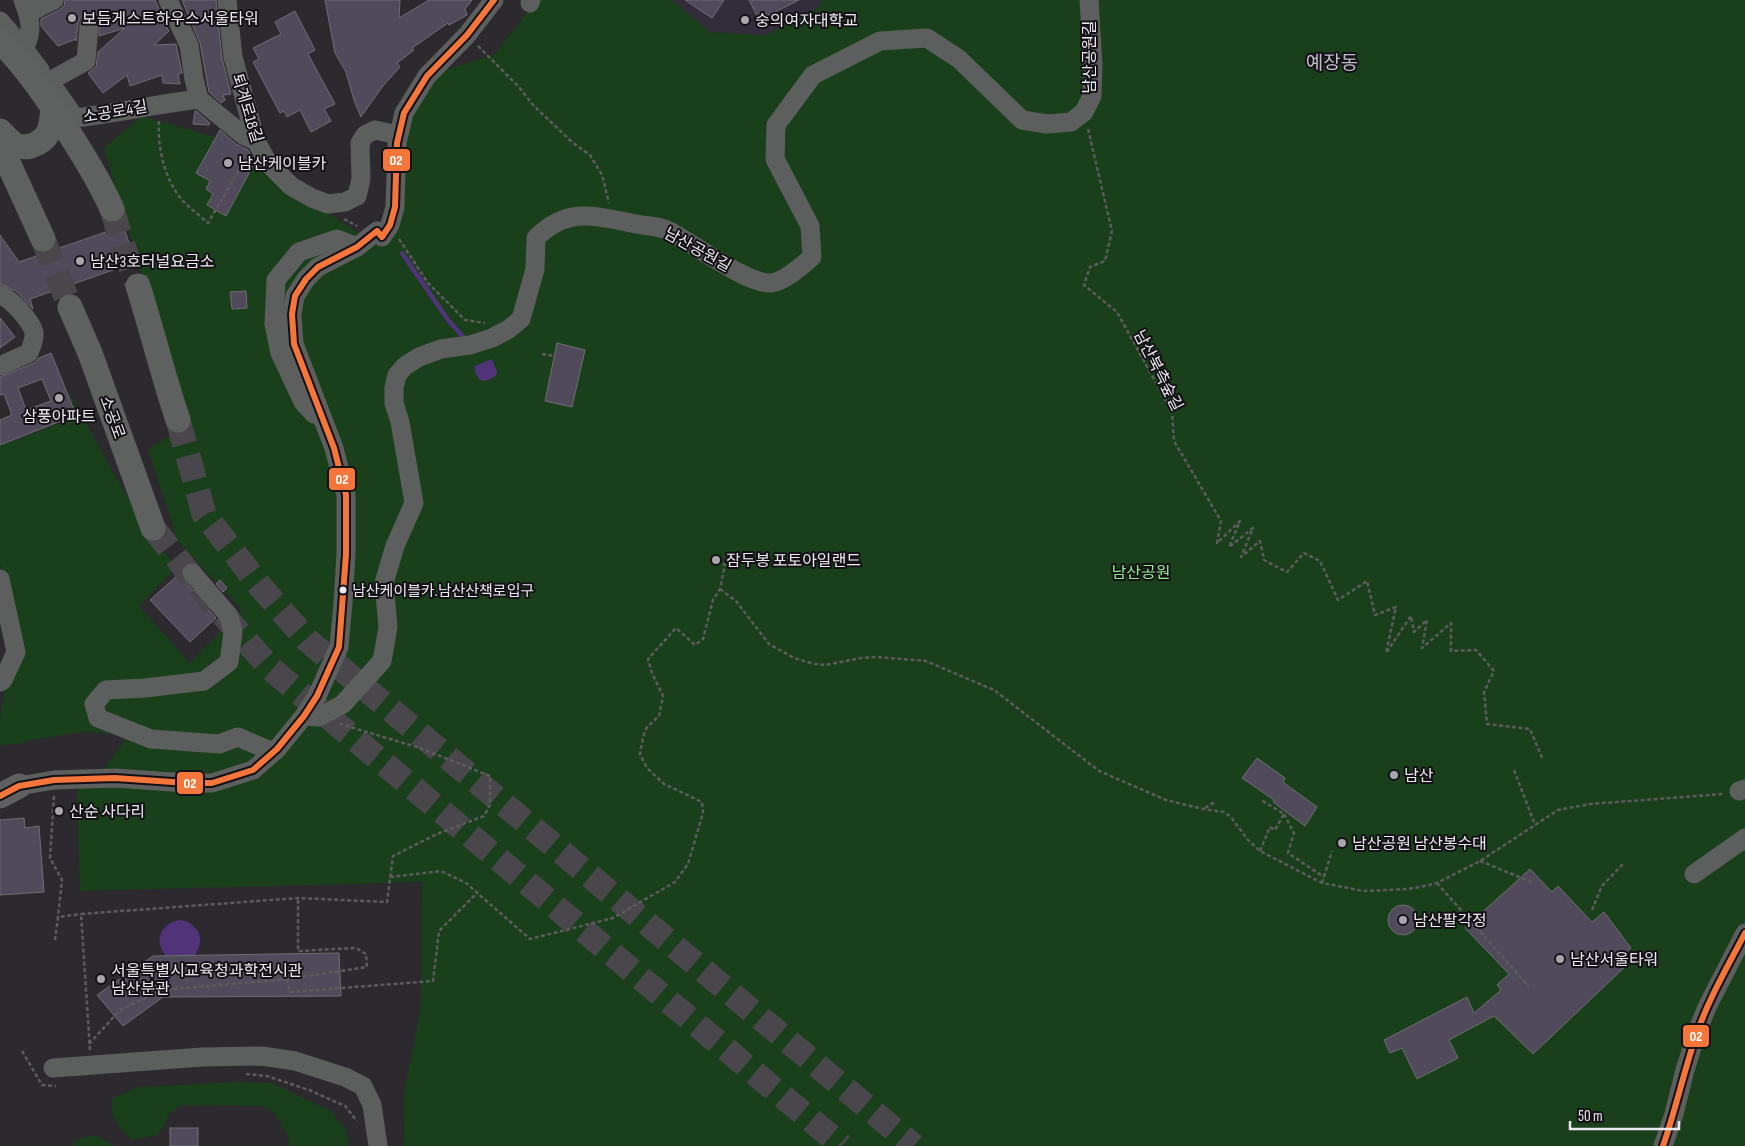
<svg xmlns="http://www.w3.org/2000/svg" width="1745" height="1146" font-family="'Sofia Sans Condensed','Noto Sans KR',sans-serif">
  <rect width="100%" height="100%" fill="#2c2a2f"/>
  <polygon fill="#332d3b" points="672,0 822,0 819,8 766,35 710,32"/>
  <g fill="#1a3f1b">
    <path d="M537 0H672L710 32 766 35 818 8 822 0H1745V1146H404L405 1088 421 1007 422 882 80 891 77 790 98 778 127 737 123 735 87 731 31 740 24 743 0 745V719L5 687 21 656 0 563V446L76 417 69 392C102 452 134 514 176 568L139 606 190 663 242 609 178 542 148 449 187 426 104 148 142 116 218 138 367 239 382 237 397 143 427 76 495 54Z"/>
    <path d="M238 1082 271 1083 331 1111 346 1130 348 1146H289L288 1135 275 1114 264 1106 182 1105 169 1113 164 1126 157 1135 132 1140C117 1126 111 1119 112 1099L138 1087Z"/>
    <polygon points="96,1135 114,1146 73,1146 79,1139"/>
  </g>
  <g fill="#51337a">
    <path d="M492 359 497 372 496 376 486 381 480 380C477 376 474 372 475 366Z"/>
    <path d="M179 920C199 922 207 942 193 957L168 958C153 944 159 924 179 920Z"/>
  </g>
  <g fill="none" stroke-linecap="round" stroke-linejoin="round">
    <polyline stroke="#51337a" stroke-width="4.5" points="402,253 448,320 466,340"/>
  </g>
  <g fill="#514a5b" stroke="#6f6d72" fill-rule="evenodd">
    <polygon points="65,0 155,0 165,22 164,23 169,31 154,45 176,44 182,73 178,74 180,84 163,83 162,75 130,86 127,75 103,93 88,73 96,67 98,52 125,28 99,36 99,20 96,16 90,14 85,15 80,18 78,24 76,41 76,39 58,46 41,26 41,19 59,10 64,6"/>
    <polygon points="182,0 216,0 222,58 231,94 223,95 225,100 221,103 209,92 200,43"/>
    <polygon points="325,0 400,0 399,18 429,0 472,0 465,9 467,15 449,25 448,23 412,48 414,50 397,63 400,67 382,87 361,117 354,100 346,72 335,53"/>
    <polygon points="685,0 724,0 712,18"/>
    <polygon points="749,0 799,0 759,20"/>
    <polygon points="295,11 315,50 308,54 335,104 324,109 331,121 311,132 300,110 287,117 284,111 280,113 253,62 259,59 253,48 281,34 275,22"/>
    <polygon points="195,111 196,111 210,123 209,125 193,124"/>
    <polygon points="220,130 236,144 248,150 255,162 226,216 207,205 213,194 206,189 210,181 196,173"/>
    <polygon points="123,226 136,262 30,299 33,309 16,291 0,284 0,235 19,262"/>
    <polygon points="246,291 247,308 232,309 230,292"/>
    <polygon points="0,318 15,337 0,348"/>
    <polygon points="557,343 585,350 572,407 545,401"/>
    <path d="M51 353 76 415 0 445V420L12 415 4 394 0 395V377L34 363 39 358ZM42 379 51 401 26 410 18 388Z"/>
    <polygon points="179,574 216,618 190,642 150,600"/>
    <polygon points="220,580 227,588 223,592 216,584"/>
    <polygon points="1257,758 1285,778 1283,782 1317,807 1305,826 1273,802 1274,800 1242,778"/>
    <polygon points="24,818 25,828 39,826 44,892 0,895 0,820"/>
    <polygon points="1530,869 1552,892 1558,886 1592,922 1604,912 1631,948 1623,955 1629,963 1533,1054 1494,1016 1449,1040 1458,1058 1417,1079 1402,1048 1390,1053 1384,1040 1467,997 1474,1013 1501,990 1497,985 1509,974 1465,928"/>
    <circle cx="1403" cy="920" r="15"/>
    <polygon points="339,953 341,996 163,997 123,1026 97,995 153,956"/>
    <rect x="170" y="1128" width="28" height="18"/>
  </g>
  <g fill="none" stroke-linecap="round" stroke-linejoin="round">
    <g stroke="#49474c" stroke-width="25" stroke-dasharray="25 12" stroke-linecap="butt">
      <polyline points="112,209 123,246 138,286"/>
      <polyline points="43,239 70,307"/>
      <polyline points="178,420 204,514 260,586 307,640 914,1146"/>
      <polyline points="153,528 211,601 271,669 842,1146"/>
    </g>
    <g stroke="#5c5c5d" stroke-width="2.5" stroke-dasharray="4 2.5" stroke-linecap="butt">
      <polyline points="478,46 519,87 533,105 573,143 590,155 602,175 609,203"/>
      <path d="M159 121C157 147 165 182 184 202 191 209 200 216 208 223L246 158"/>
      <polyline points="1088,129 1112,231 1105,261 1090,267 1084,285 1117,312 1172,412 1174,441 1221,521 1217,543 1240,521 1229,547 1253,528 1241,557 1260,541 1264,560 1287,572 1304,553 1320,561 1338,600 1367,581 1375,615 1396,607 1386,653 1411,616 1414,632 1427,620 1422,648 1451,623 1451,651 1476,650 1494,671 1484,692 1487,724 1530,729 1543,760"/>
      <polyline points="344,219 357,226"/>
      <polyline points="399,239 428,283 465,320 485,323"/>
      <polyline points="542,354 555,356"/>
      <polyline points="720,589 736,601 769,644 794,658 814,664 825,665 861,658 877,657 926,661 994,690 1099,771 1166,800 1203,809 1224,812 1231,817 1248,840 1260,851 1322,883 1364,891 1407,889 1421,887 1437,883 1480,861 1558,810 1590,804 1723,794"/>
      <polyline points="1514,770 1535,825"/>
      <polyline points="54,796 50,858 62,880 58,917"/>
      <polyline points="1205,808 1215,802"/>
      <polyline points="1284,814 1294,833 1288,853 1324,877"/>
      <polyline points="1260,851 1270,827 1275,830 1284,814 1261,800"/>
      <polyline points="1480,861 1534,883"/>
      <polyline points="390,877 441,871 466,883 530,939 613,918 675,882 688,864 703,813 702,802 664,784 647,768 640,754 643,737 647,727 659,716 663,696 652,673 648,659 676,628 695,645 703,639 713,600 720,589 725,565 717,561"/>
      <polyline points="1322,883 1332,851"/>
      <polyline points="1437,883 1529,987"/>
      <polyline points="1592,910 1602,886 1623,864"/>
      <polyline points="55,940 58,917 81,914"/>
      <polyline points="287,979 290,992 433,981 439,931 477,893"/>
      <polyline points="89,1044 120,1010 162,990 287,979 367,967 366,954 356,948 298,951 298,898"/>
      <polyline points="90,1050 81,914 298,898 387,902 393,856 437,834 484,816 490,805 490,776 420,748 340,724"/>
      <polyline points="22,1051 42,1085 56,1086"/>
      <polyline points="246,1074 267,1076 309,1090 345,1106 357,1121"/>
    </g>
    <g stroke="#5d5f5f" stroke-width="19">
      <path d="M23 0C30 18 34 30 24 49"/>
      <polyline points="168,0 189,45 194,79 199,99 243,135 256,141"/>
      <polyline points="227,0 233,57 256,141 268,163 291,186 312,198 328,204 345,202 357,196 361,179 360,143 365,135 375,130 398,135"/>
      <polyline points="530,3 531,0"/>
      <polyline points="28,13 54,0"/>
      <polyline points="0,21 24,49 40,70"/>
      <polyline points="48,82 86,61 89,25"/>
      <path d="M57 92 75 118C117 113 158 104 199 99"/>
      <path d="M0 295C10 297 33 323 34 333 35 339 31 347 29 353L0 366"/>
      <polyline points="314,414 303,402 280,353 274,324 276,280 299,252 337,239 357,247"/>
      <polyline points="192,573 229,616 233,632 229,662 204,681 145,688 106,690 94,704 98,718 151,739 219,744 238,737 273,752"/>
      <polyline points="0,579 16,652 3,680 0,682"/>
      <path d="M304 716 319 717 343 704 382 661 388 627 384 583 395 546 414 503 400 422 394 403V388L397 375 405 366 419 357 441 349 470 345 492 338 509 329 521 319 535 269 536 238C568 206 595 216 636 224 646 226 660 226 669 231 693 243 746 284 771 283 784 282 803 265 812 257L810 226 775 159 776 125 813 75 880 41 927 38 959 59 1022 120 1047 124 1071 122 1084 112 1092 96 1093 64 1089 0"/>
      <polyline points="19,786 54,780 115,778 187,783 212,783 253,770 277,749 304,716 317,696 339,647 343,603 346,554 346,495 334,448 294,344 292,314 295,296 306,279 318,267 357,247 377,231 382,237 390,225 395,207 397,143 404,113 427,76 467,35 494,0"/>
      <polyline points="1739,791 1745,789"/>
      <polyline points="1694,874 1745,838"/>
      <polyline points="53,1068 202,1057 262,1056 295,1061 345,1077 363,1086 372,1105 378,1146"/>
      <polyline points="1663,1146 1674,1114 1685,1070 1697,1032 1707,1007 1745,933"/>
    </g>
    <g stroke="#5f6060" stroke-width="25">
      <path d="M0 41C28 69 50 102 71 136 87 161 100 182 112 209"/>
      <path d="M0 131C4 135 10 142 15 145 20 147 27 147 31 146 52 139 51 125 53 107"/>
      <polyline points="0,145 43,239"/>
      <path d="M138 286C152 330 163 376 178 420"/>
      <polyline points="70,307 90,353 153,528"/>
      <polyline points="0,796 19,786"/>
    </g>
    <defs>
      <g id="bus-1">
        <polyline points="0,796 19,786 54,780 115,778 187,783 212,783 253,770 277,749 304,716 317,696 339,647 346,554 346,495 334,448 294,344 292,314 295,296 306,279 318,267 357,247 377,231 382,237 390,225 395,207 397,143 404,113 427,76 467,35 494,0"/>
        <path d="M1663 1146C1676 1109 1684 1070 1697 1033 1709 998 1728 966 1745 933"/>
      </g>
    </defs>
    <use href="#bus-1" stroke="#131116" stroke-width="10"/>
    <use href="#bus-1" stroke="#f5763a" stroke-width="6"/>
  </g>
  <g fill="#a8a6ac" stroke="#131116" stroke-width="2">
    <circle cx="72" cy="18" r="5"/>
    <circle cx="745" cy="20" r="5"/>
    <circle cx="228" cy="163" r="5"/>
    <circle cx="80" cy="261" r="5"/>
    <circle cx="59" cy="398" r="5"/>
    <circle cx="716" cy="560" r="5"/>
    <circle cx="1394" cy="775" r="5"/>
    <circle cx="59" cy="811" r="5"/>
    <circle cx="1342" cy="843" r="5"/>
    <circle cx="1403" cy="920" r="5"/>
    <circle cx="1560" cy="959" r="5"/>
    <circle cx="101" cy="979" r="5"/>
  </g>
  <circle fill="#ebe9ef" stroke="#131116" stroke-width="2" cx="343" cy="590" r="4.5"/>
  <g text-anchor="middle" stroke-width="4" stroke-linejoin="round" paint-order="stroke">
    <g font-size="15" fill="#ebe9ef" stroke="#131116" text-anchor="start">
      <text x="352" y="596">남산케이블카.남산산책로입구</text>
    </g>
    <g font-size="16" fill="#ebe9ef" stroke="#131116" text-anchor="start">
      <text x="82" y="24">보듬게스트하우스서울타워</text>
      <text x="755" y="26">숭의여자대학교</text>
      <text x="238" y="169">남산케이블카</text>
      <text x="90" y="267">남산3호터널요금소</text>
      <text x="59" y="422" text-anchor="middle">삼풍아파트</text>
      <text x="726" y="566">잠두봉 포토아일랜드</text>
      <text x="1404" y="781">남산</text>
      <text x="69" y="817">산순 사다리</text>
      <text x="1352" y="849">남산공원 남산봉수대</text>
      <text x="1413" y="926">남산팔각정</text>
      <text x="1570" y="965">남산서울타워</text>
      <text x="111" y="976">서울특별시교육청과학전시관<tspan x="111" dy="18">남산분관</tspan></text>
    </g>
    <g font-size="16" fill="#ebe9ef" stroke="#131116">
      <text transform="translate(1089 57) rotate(-90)" y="6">남산공원길</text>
      <text transform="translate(248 108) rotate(73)" y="6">퇴계로18길</text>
      <text transform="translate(115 111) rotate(-10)" y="6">소공로4길</text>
      <text transform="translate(698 249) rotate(29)" y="6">남산공원길</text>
      <text transform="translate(1159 370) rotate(63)" y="6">남산북측숲길</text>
      <text transform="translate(113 417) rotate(70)" y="6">소공로</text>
    </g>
    <g font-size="16" fill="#90ed8f" stroke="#131116">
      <text x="1141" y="578">남산공원</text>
    </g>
    <g font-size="19" fill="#c1bdc9" stroke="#131116">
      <text x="1332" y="69">예장동</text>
    </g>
  </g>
  <g stroke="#131116" stroke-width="2">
    <rect x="382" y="148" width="29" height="24" rx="5" fill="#f5763a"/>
    <rect x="328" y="467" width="28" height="24" rx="5" fill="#f5763a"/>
    <rect x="176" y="771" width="28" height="24" rx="5" fill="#f5763a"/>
    <rect x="1682" y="1024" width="28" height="24" rx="5" fill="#f5763a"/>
  </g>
  <g font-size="14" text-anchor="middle" font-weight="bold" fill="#fff">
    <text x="396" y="165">02</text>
    <text x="342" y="484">02</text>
    <text x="190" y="788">02</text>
    <text x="1696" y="1041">02</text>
  </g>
  <path d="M1570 1121v8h109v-8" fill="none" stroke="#ebe9ef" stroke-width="2.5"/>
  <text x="1578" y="1121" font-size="15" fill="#ebe9ef" stroke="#131116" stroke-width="4" paint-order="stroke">50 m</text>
</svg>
